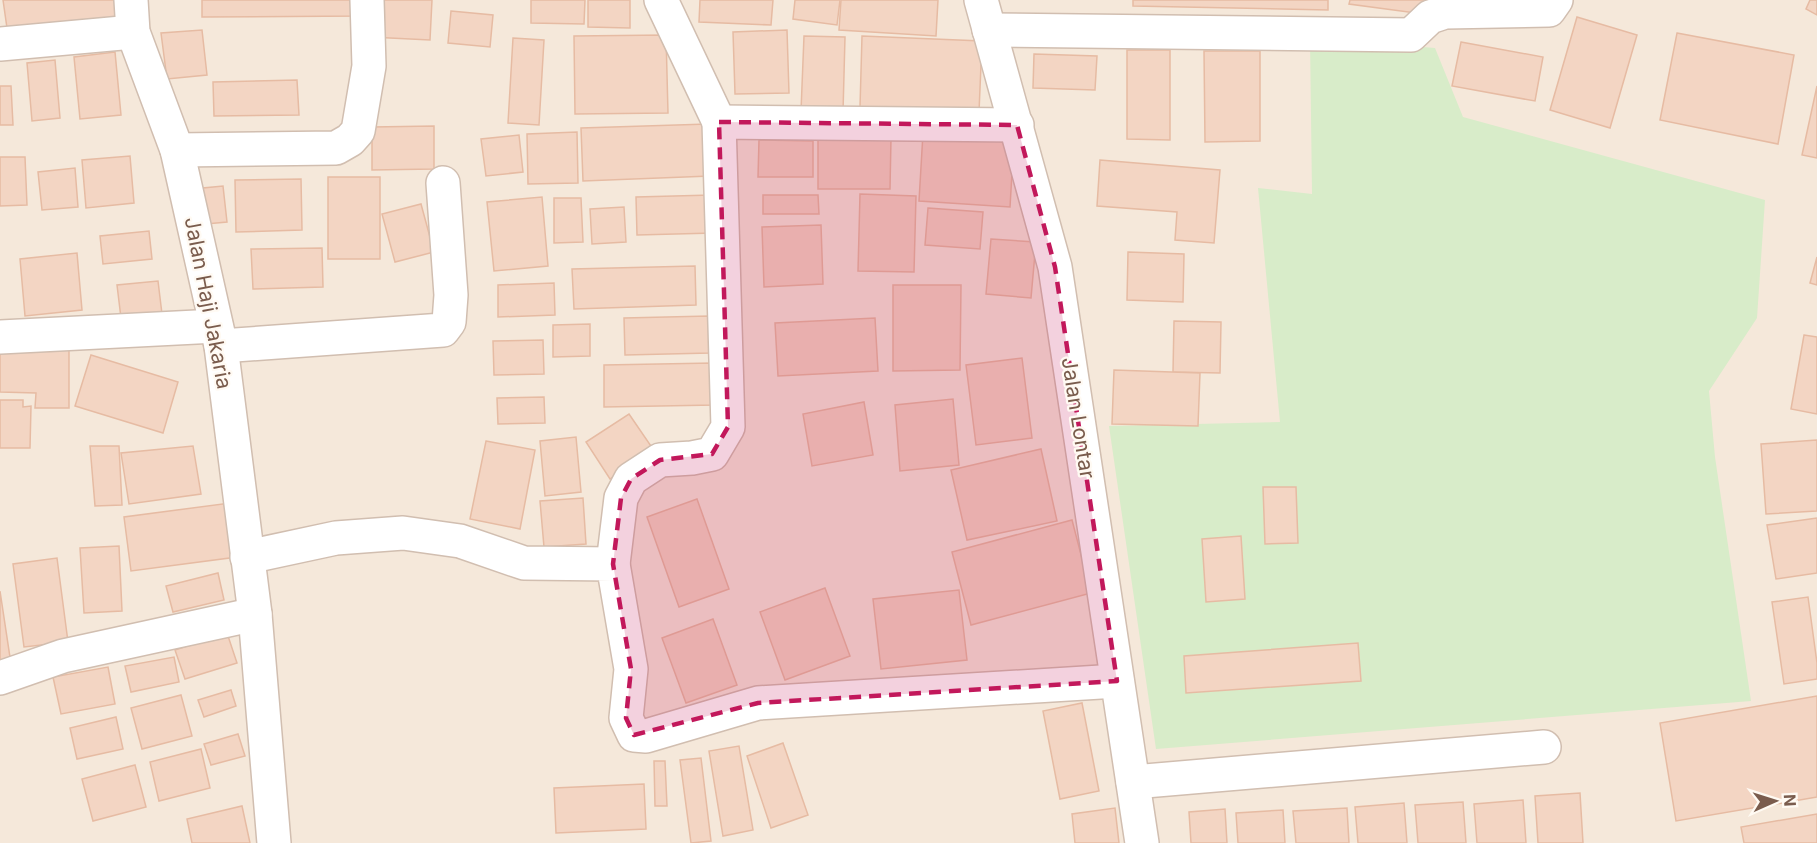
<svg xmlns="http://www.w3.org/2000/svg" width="1817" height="843" font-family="Inter,sans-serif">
  <rect width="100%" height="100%" fill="#fdf6ec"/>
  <rect fill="#f5e8da" x="0" y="0" width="1817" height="843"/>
  <polygon fill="#d8ecc9" points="1310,38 1435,48 1463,117 1765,200 1757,318 1709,391 1715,457 1751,701 1156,749 1109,426 1280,422 1258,188 1312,194"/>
  <g fill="#f3d5c3" stroke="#e6bba3" stroke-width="1.5">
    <polygon points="3,0 117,0 120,18 8,35"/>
    <polygon points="202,0 360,0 360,16 202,17"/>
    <polygon points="372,0 432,0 430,40 370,37"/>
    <polygon points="531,0 585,0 584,24 531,23"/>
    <polygon points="588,0 630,0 630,28 588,27"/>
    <polygon points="700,0 773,0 771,25 699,22"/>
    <polygon points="795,0 840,0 837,25 793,19"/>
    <polygon points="841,0 938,0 936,36 839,30"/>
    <polygon points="1133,0 1328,0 1328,10 1133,6"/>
    <polygon points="1350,0 1425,0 1423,14 1349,4"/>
    <polygon points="1810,0 1817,0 1817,15 1806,9"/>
    <polygon points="451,11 493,15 490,47 448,43"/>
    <polygon points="1577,17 1637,35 1610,128 1550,110"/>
    <polygon points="202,30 207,75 167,79 161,33"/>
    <polygon points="787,30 789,93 735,94 733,32"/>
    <polygon points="1677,33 1794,55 1778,144 1660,120"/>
    <polygon points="666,35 668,113 575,114 574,36"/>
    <polygon points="804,36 845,37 843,112 801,111"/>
    <polygon points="862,36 982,41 979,112 860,107"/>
    <polygon points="513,38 544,40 539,125 508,123"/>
    <polygon points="1461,42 1543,57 1535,101 1452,86"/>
    <polygon points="1127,50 1170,50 1170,140 1127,139"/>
    <polygon points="1204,51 1260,51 1260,141 1205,142"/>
    <polygon points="115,52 121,115 80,119 74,57"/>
    <polygon points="1034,54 1097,56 1095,90 1033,88"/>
    <polygon points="55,60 60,118 32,121 27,63"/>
    <polygon points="297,80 299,115 214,116 213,82"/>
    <polygon points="0,86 11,86 13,125 0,125"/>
    <polygon points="1817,86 1817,158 1802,155"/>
    <polygon points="708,124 710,176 583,181 581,128"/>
    <polygon points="434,126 434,169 372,170 372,127"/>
    <polygon points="577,132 578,183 528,184 527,134"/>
    <polygon points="923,133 1014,139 1010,207 919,201"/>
    <polygon points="519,135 523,172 486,176 481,139"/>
    <polygon points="818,137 891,138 890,189 818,189"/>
    <polygon points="759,140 813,141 813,177 758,177"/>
    <polygon points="130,156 134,203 86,208 82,160"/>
    <polygon points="0,157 25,157 27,205 0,206"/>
    <polygon points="1100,160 1220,170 1214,243 1175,240 1177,212 1097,206"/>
    <polygon points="75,168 78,207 42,210 38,172"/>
    <rect x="328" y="177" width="52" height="82"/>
    <polygon points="301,179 302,230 236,232 235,180"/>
    <polygon points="223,186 227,222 206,224 203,188"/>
    <polygon points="860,194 916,196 914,272 858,271"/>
    <polygon points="712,195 714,233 637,235 636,197"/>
    <polygon points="763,195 818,195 819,214 763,214"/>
    <polygon points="542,197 548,266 494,271 487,202"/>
    <polygon points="554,198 581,198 583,242 554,243"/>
    <polygon points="421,204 434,252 395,262 382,214"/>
    <polygon points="624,207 626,242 592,244 590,209"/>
    <polygon points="928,208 983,212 980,249 925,245"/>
    <polygon points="821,225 823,284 764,287 762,227"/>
    <polygon points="149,231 152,259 103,264 100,236"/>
    <polygon points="991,239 1036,242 1031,298 986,294"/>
    <polygon points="322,248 323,287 253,289 251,249"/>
    <polygon points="1128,252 1184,254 1183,302 1127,300"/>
    <polygon points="77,253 82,310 25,316 20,259"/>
    <polygon points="1817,257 1817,285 1810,283"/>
    <polygon points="695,266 696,305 574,309 572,269"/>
    <polygon points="158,281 162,314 121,318 117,285"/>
    <polygon points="554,283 555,315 498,317 498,285"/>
    <polygon points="893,285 961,285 960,370 893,371"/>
    <polygon points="709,316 710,353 625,355 624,318"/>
    <polygon points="875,318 878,371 778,376 775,323"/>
    <polygon points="1174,321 1221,322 1220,373 1173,372"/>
    <polygon points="590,324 590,356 553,357 553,325"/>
    <polygon points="1804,335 1817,337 1817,414 1791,409"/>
    <polygon points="543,340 544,374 494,375 493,341"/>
    <polygon points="0,343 69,344 69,408 35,408 36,393 0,392"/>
    <polygon points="91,355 178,382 163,433 75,406"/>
    <polygon points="1022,358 1032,438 976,445 966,365"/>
    <polygon points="713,363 715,405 604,407 604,365"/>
    <polygon points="1114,370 1200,373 1198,426 1112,424"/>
    <polygon points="544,397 545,423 498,424 497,398"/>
    <polygon points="953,399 959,465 900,471 895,405"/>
    <polygon points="0,400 23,400 23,407 31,406 30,448 0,448"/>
    <polygon points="864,402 873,455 812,466 803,414"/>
    <polygon points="629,414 653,449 610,479 586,442"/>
    <polygon points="576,437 581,492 545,496 540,441"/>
    <polygon points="1817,440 1817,511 1766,514 1761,444"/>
    <polygon points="486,441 535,450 520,529 470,519"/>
    <polygon points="90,446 119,446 122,505 95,506"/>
    <polygon points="193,446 201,494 129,504 121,453"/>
    <polygon points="1041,449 1057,521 967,540 951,470"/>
    <polygon points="1263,487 1296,487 1298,543 1265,544"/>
    <polygon points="583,498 586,544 544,547 540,501"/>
    <polygon points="697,499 729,589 679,607 647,517"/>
    <polygon points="230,503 237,557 131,571 124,517"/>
    <polygon points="1817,518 1817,573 1776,579 1767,525"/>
    <polygon points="1072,520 1091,593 971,625 952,552"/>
    <polygon points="1241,536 1245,599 1206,602 1202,539"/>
    <polygon points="119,546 122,611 84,613 80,548"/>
    <polygon points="57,558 68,642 24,647 13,564"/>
    <polygon points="218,573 224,600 173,612 166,586"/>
    <polygon points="825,588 850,656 785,680 760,612"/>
    <polygon points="959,590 967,660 881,669 873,599"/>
    <polygon points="0,591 11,664 0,666"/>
    <polygon points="1808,597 1817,663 1817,679 1784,684 1772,602"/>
    <polygon points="713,619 737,685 686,703 662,638"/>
    <polygon points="227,633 237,663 185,679 175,650"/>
    <polygon points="1358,643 1361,681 1186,693 1184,656"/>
    <polygon points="174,657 179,682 131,692 125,666"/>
    <polygon points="108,667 115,704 61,714 53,677"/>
    <polygon points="231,690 236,706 204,717 198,700"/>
    <polygon points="181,695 192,736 142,749 131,708"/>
    <polygon points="1817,696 1817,797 1676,821 1660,723"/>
    <polygon points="1082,703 1099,791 1060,799 1043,711"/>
    <polygon points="116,717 123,749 77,759 70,728"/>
    <polygon points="238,734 245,756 211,765 204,744"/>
    <polygon points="783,743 808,815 771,828 747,756"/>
    <polygon points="739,746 753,830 723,836 709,751"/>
    <polygon points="201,749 210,788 159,801 150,762"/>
    <polygon points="701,758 711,841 691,843 680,760"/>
    <polygon points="654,761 665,761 667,806 655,806"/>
    <polygon points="135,765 146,807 93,821 82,779"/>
    <polygon points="644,784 646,829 556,833 554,788"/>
    <polygon points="1580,793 1583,843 1538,843 1535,796"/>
    <polygon points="1523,800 1526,843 1477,843 1474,804"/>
    <polygon points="1463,802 1466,843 1418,843 1415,805"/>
    <polygon points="1404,803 1407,843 1358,843 1355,807"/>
    <polygon points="242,806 250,843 192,843 187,819"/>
    <polygon points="1115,808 1119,843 1075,843 1072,814"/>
    <polygon points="1347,808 1349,843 1296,843 1293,811"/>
    <polygon points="1225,809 1227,843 1191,843 1189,812"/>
    <polygon points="1283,810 1285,843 1238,843 1236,813"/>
    <polygon points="1817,814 1817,843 1744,843 1741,827"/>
  </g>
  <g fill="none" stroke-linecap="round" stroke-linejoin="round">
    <defs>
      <g id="minor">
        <polyline points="131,0 133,32 177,150 221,346 255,614 274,843"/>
        <polyline points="661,0 719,122"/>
        <polyline points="981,0 1055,267 1142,843"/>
        <polyline points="989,30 1411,35 1430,17 1445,12 1549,10 1556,0"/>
        <polyline points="0,44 133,32"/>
        <polyline points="177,150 336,148 350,140 358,131 369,66 367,0"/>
        <polyline points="0,337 216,326"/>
        <polyline points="221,346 443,330 449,322 451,295 443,183"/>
        <polyline points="247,557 336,538 403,533 460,541 524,563 613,564 631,669 626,718 634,735 646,736 758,703 1117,681"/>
        <polyline points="613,564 621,498 631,479 660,460 692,458 712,454 728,427 719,122 1017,125"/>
        <polyline points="0,678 63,656 255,614"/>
        <polyline points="1133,782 1544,747"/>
      </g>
    </defs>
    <use href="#minor" stroke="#d1beb0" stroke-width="36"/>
    <use href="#minor" stroke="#fff" stroke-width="33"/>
  </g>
  <path fill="#c2185b" fill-opacity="0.2" stroke="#c2185b" stroke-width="4.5" stroke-dasharray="12 8" stroke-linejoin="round" d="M719 122 1017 125 1055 267 1117 681 758 703 634 735 626 718 631 669 613 564 621 498 631 479 660 460 712 454 728 427Z"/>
  <g text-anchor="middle" stroke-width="4.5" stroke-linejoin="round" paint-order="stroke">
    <g font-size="21" fill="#7a5c4d" stroke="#fffaf3">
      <text transform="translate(208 303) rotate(79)" y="7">Jalan Haji Jakaria</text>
      <text transform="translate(1078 418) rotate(81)" y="7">Jalan Lontar</text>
    </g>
  </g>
  <g transform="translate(1775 801) rotate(87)" stroke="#fffaf3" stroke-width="4.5" paint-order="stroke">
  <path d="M0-4.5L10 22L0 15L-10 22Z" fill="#7a5c4d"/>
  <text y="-9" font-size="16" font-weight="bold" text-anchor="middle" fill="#7a5c4d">N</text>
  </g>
</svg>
